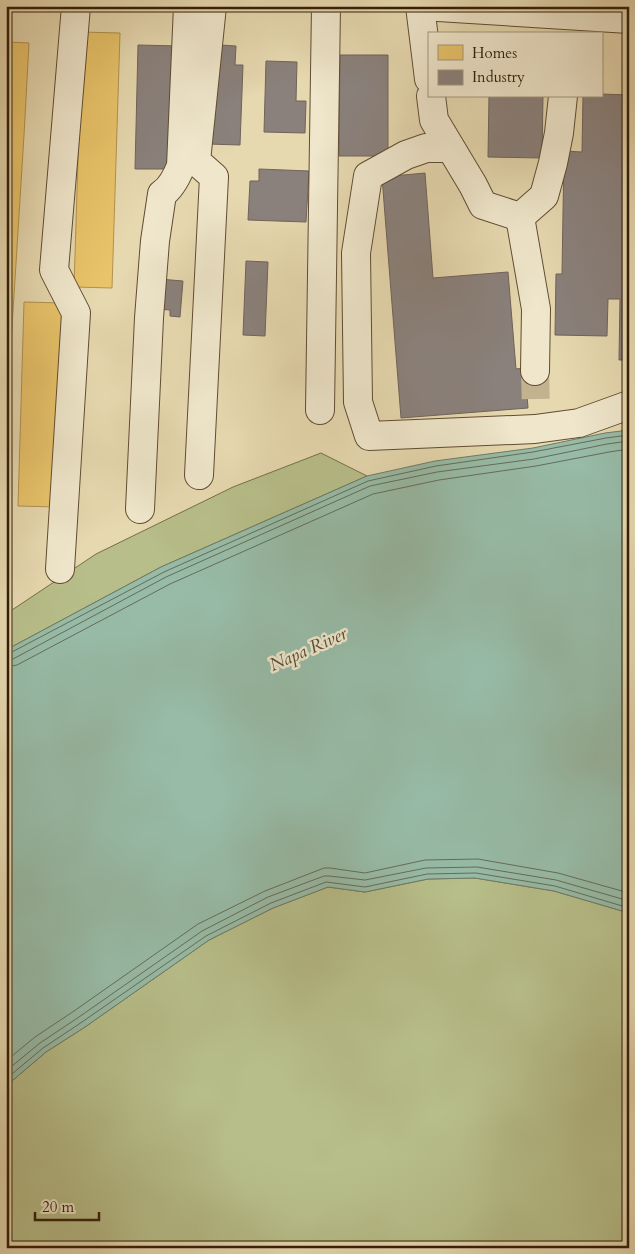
<svg xmlns="http://www.w3.org/2000/svg" width="635" height="1254" font-family="Cardo,serif">
  <rect width="100%" height="100%" fill="#e6d8af"/>
  <filter id="stains"><feTurbulence type="fractalNoise" baseFrequency=".004" numOctaves="4"/><feColorMatrix values="0 0 0 0 .2 0 0 0 0 .09 0 0 0 0 .02 0 0 0 .5 -.17"/></filter>
  <radialGradient id="worn" r=".72"><stop offset=".6" stop-color="#630" stop-opacity="0"/><stop offset="1" stop-color="#630" stop-opacity=".3"/></radialGradient>
  <g fill="#b7be89" stroke="#756e48">
    <polygon points="6,416 9,416 6,503"/>
    <polygon points="321,453 367,476 161,567 6,650 6,614 96,554 233,487"/>
    <polygon points="475,878 554,891 629,913 629,1248 6,1248 6,1086 46,1052 85,1027 209,940 273,908 328,887 365,892 428,879"/>
  </g>
  <polygon fill="#97bba7" stroke="#6f7c67" points="629,430 629,913 554,891 475,878 428,879 365,892 328,887 273,908 209,940 85,1027 46,1052 6,1086 6,650 161,567 367,476 435,461 533,448 605,433"/>
  <g fill="#e9c46a" stroke="#b2924d">
    <polygon points="82,32 120,33 112,288 74,287"/>
    <polygon points="6,42 29,43 24,135 7,408 6,408"/>
    <polygon points="24,302 63,303 57,507 18,506"/>
  </g>
  <g fill="#8a817c" stroke="#706359">
    <polygon points="138,45 178,46 175,169 135,169"/>
    <polygon points="221,45 236,46 235,65 243,65 240,145 208,144 211,64 220,64"/>
    <polygon points="340,55 388,55 388,156 339,156"/>
    <polygon points="266,61 297,62 296,101 306,101 305,133 264,132"/>
    <polygon points="601,94 629,95 629,360 619,360 620,299 608,299 607,336 555,335 556,274 562,274 564,151 582,152 583,96 601,96"/>
    <polygon points="489,96 543,96 542,158 488,157"/>
    <polygon points="259,169 309,171 306,222 248,220 250,181 259,181"/>
    <polygon points="425,173 433,278 508,272 516,369 525,368 528,408 401,418 382,177"/>
    <polygon points="246,261 268,262 265,336 243,335"/>
    <polygon points="159,279 183,281 180,317 170,316 170,310 157,309"/>
  </g>
  <g fill="none" stroke-linecap="round" stroke-linejoin="round">
    <g stroke="#656c58" stroke-width="1">
      <polyline points="6,654 10,653 164,572 368,481 436,466 533,452 606,438 629,435"/>
      <polyline points="6,660 13,659 166,577 370,486 437,472 534,459 607,444 629,441"/>
      <polyline points="6,667 17,665 170,584 373,494 439,480 536,466 609,452 629,449"/>
      <polyline points="6,1061 35,1037 74,1011 198,924 265,891 324,868 330,868 365,873 425,860 478,859 558,873 629,893"/>
      <polyline points="6,1071 40,1043 79,1017 202,931 268,897 324,876 329,876 365,880 426,868 477,867 556,880 629,901"/>
      <polyline points="6,1079 43,1048 82,1022 206,936 271,903 326,882 365,887 427,874 476,873 555,886 629,908"/>
    </g>
    <polyline stroke="#c2b38e" stroke-width="28" stroke-dasharray="28 14" stroke-linecap="butt" points="535,371 536,410"/>
    <defs>
      <g id="minor">
        <polyline points="420,6 429,79"/>
        <polyline points="422,6 629,19"/>
        <polyline points="431,96 434,120 473,185 483,205 520,217 544,196 553,163 559,133 563,96"/>
        <polyline points="450,148 426,148 406,155 368,176 356,253 358,402 369,436 535,429 579,423 629,405"/>
        <polyline points="520,217 536,309 535,371"/>
        <polyline points="320,410 326,6"/>
        <polyline points="199,475 214,177 196,161 212,6"/>
        <path d="M140 509 149 318 155 241 162 194C171 188 177 176 181 166L188 6"/>
        <polyline points="60,569 76,313 54,270 76,6"/>
      </g>
    </defs>
    <use href="#minor" stroke="#604c32" stroke-width="30"/>
    <use href="#minor" stroke="#efe6cb" stroke-width="28"/>
  </g>
  <g text-anchor="middle" stroke-width="5" stroke-linejoin="round" paint-order="stroke">
    <g font-size="18" font-style="italic" fill="#514d38" stroke="#efe6cb">
      <text transform="translate(308 649) rotate(-24)" y="6">Napa River</text>
    </g>
  </g>
  <rect width="635" height="1254" fill="none" stroke="#e6d8af" stroke-width="25"/>
  <rect x="8" y="8" width="620" height="1239" fill="none" stroke="#331e08" stroke-width="2.5"/>
  <rect x="12" y="12" width="610" height="1229" fill="none" stroke="#331e08"/>
  <rect x="428" y="32" width="175" height="65" fill="#efe6cb" stroke="#a4967d"/>
  <rect x="438" y="45" width="25" height="15" fill="#e9c46a" stroke="#a4967d"/>
  <text x="472" y="58" font-size="15" fill="#331e08">Homes</text>
  <rect x="438" y="70" width="25" height="15" fill="#8a817c" stroke="#a4967d"/>
  <text x="472" y="82" font-size="15" fill="#331e08">Industry</text>
  <path d="M35 1212v8h64v-8" fill="none" stroke="#331e08" stroke-width="2.5"/>
  <text x="42" y="1212" font-size="15" fill="#331e08" stroke="#efe6cb" stroke-width="4" paint-order="stroke">20 m</text>
  <rect width="100%" height="100%" filter="url(#stains)"/>
  <rect width="100%" height="100%" fill="url(#worn)"/>
</svg>
